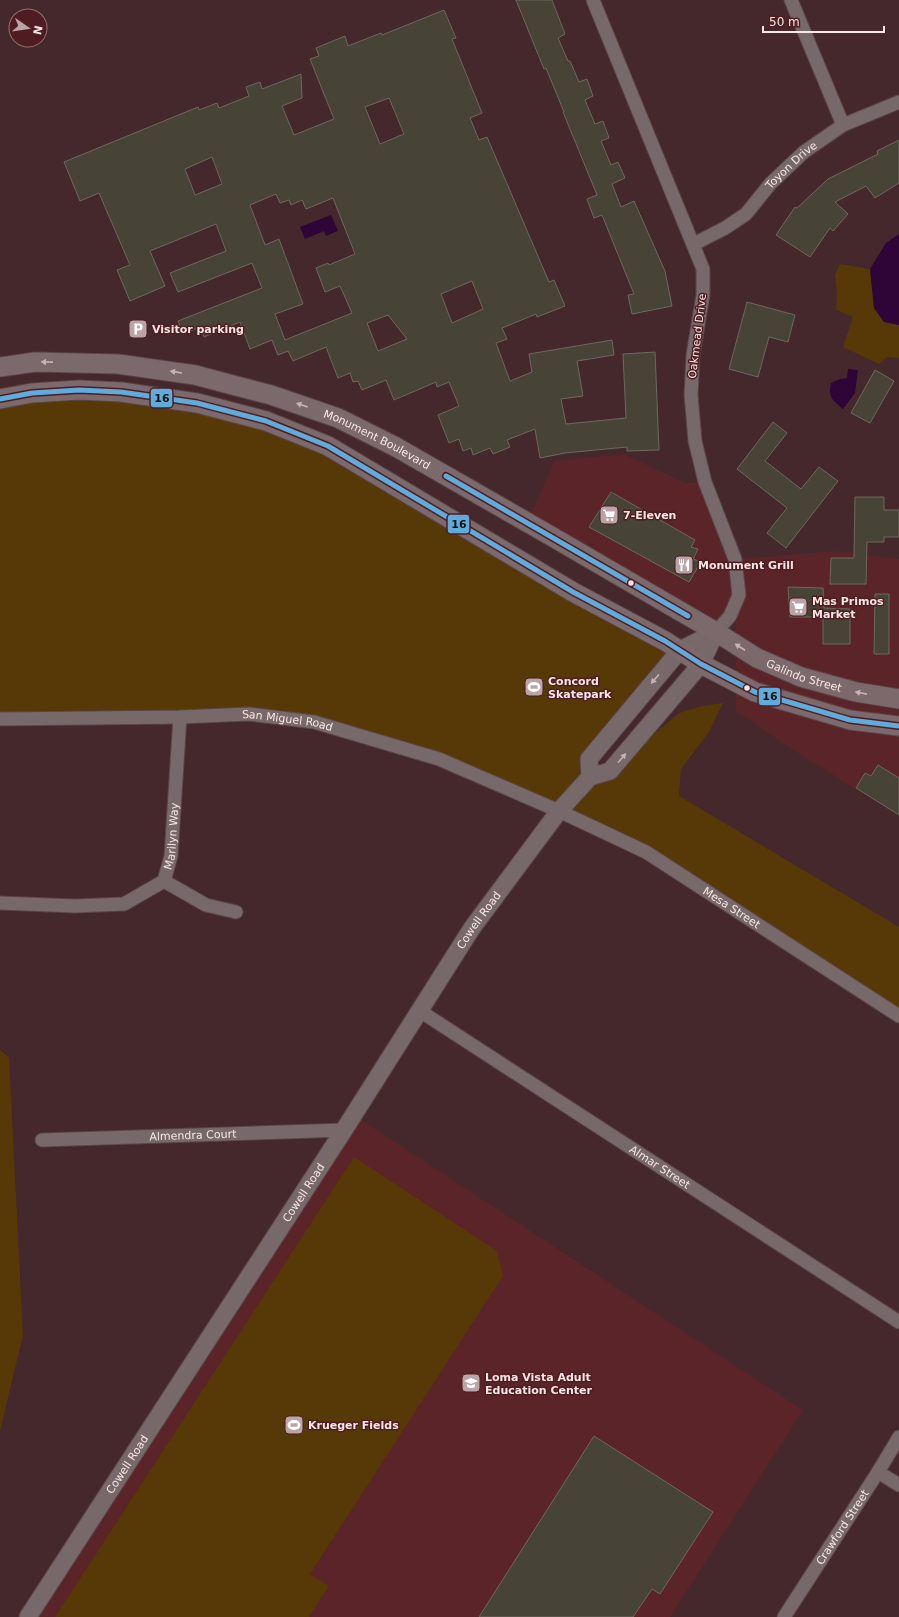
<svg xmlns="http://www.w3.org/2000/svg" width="899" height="1617" font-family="'DejaVu Sans',sans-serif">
  <rect width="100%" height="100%" fill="#44282b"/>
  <g fill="#5a2428">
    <polygon points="624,454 685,483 705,482 735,559 836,551 899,559 899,816 793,750 736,711 735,605 716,632 525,521 533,510 554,461"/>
    <polygon points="354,1115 803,1410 670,1617 28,1617"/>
  </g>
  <g fill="#563907">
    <polygon points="840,264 870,269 874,308 884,322 899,325 899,358 887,357 879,364 843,347 853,317 836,310 837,293 835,275"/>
    <polygon points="79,390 266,421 680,650 589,758 590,777 636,742 652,736 679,713 702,706 723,703 709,732 681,769 679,796 899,927 899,1016 646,852 438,759 314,722 249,714 0,719 0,399"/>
    <polygon points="0,1050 9,1058 23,1335 0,1431"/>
    <polygon points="354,1157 497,1251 503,1276 310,1574 329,1586 309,1617 55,1617"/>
  </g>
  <g fill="#2e0536">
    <polygon points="331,215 338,231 326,236 324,231 305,239 300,227"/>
    <polygon points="899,234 899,325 884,322 874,308 870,269 886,243"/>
    <path d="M848 369 858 370 855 393 843 409C832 400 828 397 831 383L840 379 847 378Z"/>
  </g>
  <g fill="#474437" stroke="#6e6860" fill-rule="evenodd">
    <polygon points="516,0 552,0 565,34 558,38 568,61 570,61 579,82 587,79 593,96 585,100 595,124 603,121 609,138 601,141 611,165 618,162 625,178 612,184 621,207 634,201 665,271 672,306 632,314 628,295 634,294 602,215 594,218 587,199 597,195 563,112 564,112 546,68 544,69"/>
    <path d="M444 10 456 38 452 39 482 113 470 118 479 140 487 137 549 282 554 280 565 306 537 317 536 314 502 328 507 339 496 343 510 381 532 372 529 354 612 340 614 355 577 361 583 396 561 399 566 424 626 418 623 354 655 352 659 450 627 451V447L565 453 540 458 535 429 507 440 510 447 493 454 490 448 473 455 471 448 463 451 459 439 449 443 438 415 459 406 449 382 437 387 436 382 394 400 386 380 362 390 358 381 353 382 350 373 338 378 326 347 293 361 288 351 278 355 272 340 250 349 240 322 204 337 200 327 183 334 178 321 262 288 252 263 178 292 170 273 226 251 216 224 150 251 165 286 130 301 117 270 130 265 99 193 80 201 64 162 198 107 199 110 217 103 219 108 249 96 246 87 260 82 262 89 301 74 302 98 282 106 294 135 334 119 310 59 319 56 316 48 345 36 348 46 381 33 382 35ZM389 98 404 134 380 144 365 107ZM212 157 222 184 195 195 185 169ZM276 194 280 203 289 200 291 205 302 200 306 209 333 198 355 254 329 265 328 263 316 268 325 292 340 286 352 313 285 340 275 314 303 304 279 239 265 245 250 205ZM472 281 483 309 452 323 441 294ZM388 315 407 339 378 351 367 323Z"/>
    <polygon points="899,140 899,183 875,198 866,186 835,202 848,214 833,231 830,228 810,257 776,235 795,207 797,208 828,179 878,154 877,151"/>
    <polygon points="747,302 795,315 788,342 769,337 758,377 729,369"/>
    <polygon points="875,370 894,381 870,423 851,413"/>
    <polygon points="773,422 787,433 765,461 801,489 819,467 838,481 786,548 767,533 787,508 737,469"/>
    <polygon points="611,492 695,540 691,547 698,549 693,559 701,562 689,582 589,527"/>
    <polygon points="855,497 884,497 884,510 899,510 899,537 884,537 884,542 867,542 866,584 830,584 831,558 854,558"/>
    <polygon points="788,587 823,588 824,608 850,609 850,644 823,644 823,617 790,617"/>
    <polygon points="875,594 889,594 889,654 874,654"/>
    <polygon points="878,765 899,778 899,815 856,788 865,773 871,776"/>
    <polygon points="594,1436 713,1512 660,1594 652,1589 633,1617 479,1617"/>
  </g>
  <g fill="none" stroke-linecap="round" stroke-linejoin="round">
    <defs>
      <g id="minor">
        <polyline points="593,0 703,269 703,295 693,355 691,395 695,441 705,482 735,559 739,595 730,616 716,632"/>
        <polyline points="791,0 843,125"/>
        <path id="s1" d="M694 244 725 228 746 214 771 183 804 152 843 125 899 102"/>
        <path id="s2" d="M0 719 180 717 249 714 314 722 439 759 559 811 646 852 899 1016"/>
        <polyline points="164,881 206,905 236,912"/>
        <path id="s3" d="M0 903 75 906 124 904 164 881 171 856 180 717"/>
        <path id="s4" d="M420 1011 899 1322"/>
        <path id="s5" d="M42 1140 344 1130"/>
        <polyline points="878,1472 899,1485"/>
        <path id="s6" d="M784 1617 878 1472 899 1437"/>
      </g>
      <g id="tertiary">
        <polyline points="590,777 589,759 680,650 716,632"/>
        <path id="s7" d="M28 1617 344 1130 472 928 559 811 590 777 610 771 701 664 716 632"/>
      </g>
      <g id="secondary">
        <path id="s8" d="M0 367 35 362 118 364 195 375 271 395 338 418 396 447 551 536 716 632 757 658 801 677 856 692 899 699"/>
        <polyline points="0,399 32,393 79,390 121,392 197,403 266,421 328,446 573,592 665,641 701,664 755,692 850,720 899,726"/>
      </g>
    </defs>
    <use href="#minor" stroke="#5b4547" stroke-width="15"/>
    <use href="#tertiary" stroke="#5b4547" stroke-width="19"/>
    <use href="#secondary" stroke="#5b4547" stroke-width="21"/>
    <use href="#minor" stroke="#776969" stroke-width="13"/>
    <use href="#tertiary" stroke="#776969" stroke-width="17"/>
    <use href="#secondary" stroke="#7b696b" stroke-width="19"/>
    <defs>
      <g id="bus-1">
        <polyline points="0,399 32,393 79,390 121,392 197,403 266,421 328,446 573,592 665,641 701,664 755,692 850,720 899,726"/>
        <polyline points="446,476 688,616"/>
      </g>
    </defs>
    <use href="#bus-1" stroke="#4f1d21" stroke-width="8"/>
    <use href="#bus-1" stroke="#5eabdc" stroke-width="5"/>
  </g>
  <defs><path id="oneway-solid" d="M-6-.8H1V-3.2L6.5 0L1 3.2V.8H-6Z"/></defs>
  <g fill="#c8b4b5">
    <use href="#oneway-solid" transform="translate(47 362) rotate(-179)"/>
    <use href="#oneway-solid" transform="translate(176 372) rotate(-171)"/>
    <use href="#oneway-solid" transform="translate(302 405) rotate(-161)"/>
    <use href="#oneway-solid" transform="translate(740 647) rotate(-147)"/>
    <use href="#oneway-solid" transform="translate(861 693) rotate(-169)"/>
  </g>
  <g fill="#c6b4b4">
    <use href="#oneway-solid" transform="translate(655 679) rotate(131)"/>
    <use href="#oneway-solid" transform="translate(622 758) rotate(-49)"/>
  </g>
  <defs>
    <symbol id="parking-square" viewBox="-11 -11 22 22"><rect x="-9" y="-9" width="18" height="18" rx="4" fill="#bba4a5" stroke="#4f1d21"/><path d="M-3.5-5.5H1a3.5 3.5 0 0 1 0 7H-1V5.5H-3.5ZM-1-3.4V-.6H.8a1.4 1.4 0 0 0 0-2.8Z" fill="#fff"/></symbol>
    <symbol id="supermarket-square" viewBox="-11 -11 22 22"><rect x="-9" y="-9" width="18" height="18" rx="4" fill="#bba4a5" stroke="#4f1d21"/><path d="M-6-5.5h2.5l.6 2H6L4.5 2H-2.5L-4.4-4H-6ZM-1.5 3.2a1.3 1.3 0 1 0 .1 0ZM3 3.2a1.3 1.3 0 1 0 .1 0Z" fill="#fff"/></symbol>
    <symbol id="restaurant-square" viewBox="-11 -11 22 22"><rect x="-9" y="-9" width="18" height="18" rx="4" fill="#bba4a5" stroke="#4f1d21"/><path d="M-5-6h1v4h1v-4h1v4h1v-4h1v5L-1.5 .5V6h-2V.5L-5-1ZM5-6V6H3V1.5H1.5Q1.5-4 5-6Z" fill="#fff"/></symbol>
    <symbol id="stadium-square" viewBox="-11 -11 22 22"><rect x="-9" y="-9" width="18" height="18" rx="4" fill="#bba4a5" stroke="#4f1d21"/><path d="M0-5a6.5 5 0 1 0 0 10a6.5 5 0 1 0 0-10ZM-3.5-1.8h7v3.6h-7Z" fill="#fff"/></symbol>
    <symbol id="school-square" viewBox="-11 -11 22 22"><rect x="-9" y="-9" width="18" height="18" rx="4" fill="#bba4a5" stroke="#4f1d21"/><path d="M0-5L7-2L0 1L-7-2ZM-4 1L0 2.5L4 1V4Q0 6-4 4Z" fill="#fff"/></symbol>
  </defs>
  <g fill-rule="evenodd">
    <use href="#parking-square" x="127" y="318" width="22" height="22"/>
    <use href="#supermarket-square" x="598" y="504" width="22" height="22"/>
    <use href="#restaurant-square" x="673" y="554" width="22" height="22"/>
    <use href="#supermarket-square" x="787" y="596" width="22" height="22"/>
    <use href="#stadium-square" x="523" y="676" width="22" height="22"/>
    <use href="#school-square" x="460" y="1372" width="22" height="22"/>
    <use href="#stadium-square" x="283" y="1414" width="22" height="22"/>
  </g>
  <g fill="#fbe6e6" stroke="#4f1d21" stroke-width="1.5">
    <circle cx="631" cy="583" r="3.5"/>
    <circle cx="747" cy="688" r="3.5"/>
  </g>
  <g text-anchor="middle" stroke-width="3" stroke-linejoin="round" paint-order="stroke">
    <g font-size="11" fill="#fbe6e6" stroke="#4f1d21">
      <text dy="4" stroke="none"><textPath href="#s1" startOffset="127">Toyon Drive</textPath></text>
      <text transform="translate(697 336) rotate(-83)" y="4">Oakmead Drive</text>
      <text dy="4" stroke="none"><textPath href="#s8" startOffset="390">Monument Boulevard</textPath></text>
      <text dy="4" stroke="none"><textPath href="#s8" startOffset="879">Galindo Street</textPath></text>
      <text dy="4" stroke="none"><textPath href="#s2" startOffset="288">San Miguel Road</textPath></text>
      <text dy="4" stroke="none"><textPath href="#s3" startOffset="216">Marilyn Way</textPath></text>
      <text dy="4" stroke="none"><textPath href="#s2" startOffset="774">Mesa Street</textPath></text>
      <text dy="4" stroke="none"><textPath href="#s7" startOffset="830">Cowell Road</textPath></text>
      <text dy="4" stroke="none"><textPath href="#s5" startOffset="151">Almendra Court</textPath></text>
      <text dy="4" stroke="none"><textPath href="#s4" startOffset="286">Almar Street</textPath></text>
      <text dy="4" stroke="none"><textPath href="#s7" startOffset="506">Cowell Road</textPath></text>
      <text dy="4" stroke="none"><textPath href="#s7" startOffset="182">Cowell Road</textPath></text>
      <text dy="4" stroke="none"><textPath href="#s6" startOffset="107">Crawford Street</textPath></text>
    </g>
    <g font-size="11" font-weight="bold" fill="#fbe6e6" stroke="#4f1d21" text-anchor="start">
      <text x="152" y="333">Visitor parking</text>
      <text x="623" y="519">7-Eleven</text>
      <text x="698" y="569">Monument Grill</text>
      <text x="812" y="605">Mas Primos<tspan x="812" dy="13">Market</tspan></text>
      <text x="548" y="685">Concord<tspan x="548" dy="13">Skatepark</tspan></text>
      <text x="485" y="1381">Loma Vista Adult<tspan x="485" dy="13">Education Center</tspan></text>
      <text x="308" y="1429">Krueger Fields</text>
    </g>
  </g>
  <g stroke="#4f1d21" stroke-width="1.5">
    <rect x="150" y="388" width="23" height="20" rx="4" fill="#5eabdc"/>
    <rect x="447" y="514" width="23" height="20" rx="4" fill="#5eabdc"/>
    <rect x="758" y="687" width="23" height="19" rx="4" fill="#5eabdc"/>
  </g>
  <g font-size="11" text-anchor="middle" font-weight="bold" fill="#111">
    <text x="162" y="402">16</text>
    <text x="459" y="528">16</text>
    <text x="770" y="700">16</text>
  </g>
  <g transform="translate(28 28) rotate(103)"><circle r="19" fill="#4f1d21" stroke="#946d70"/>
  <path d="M0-3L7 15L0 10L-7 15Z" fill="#bba4a5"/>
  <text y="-6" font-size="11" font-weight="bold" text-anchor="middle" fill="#fbe6e6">N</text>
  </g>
  <path d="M763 26v6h121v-6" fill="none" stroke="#fbe6e6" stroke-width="2"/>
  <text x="769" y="26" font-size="12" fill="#fbe6e6" stroke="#4f1d21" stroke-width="3" paint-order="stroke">50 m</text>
</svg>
